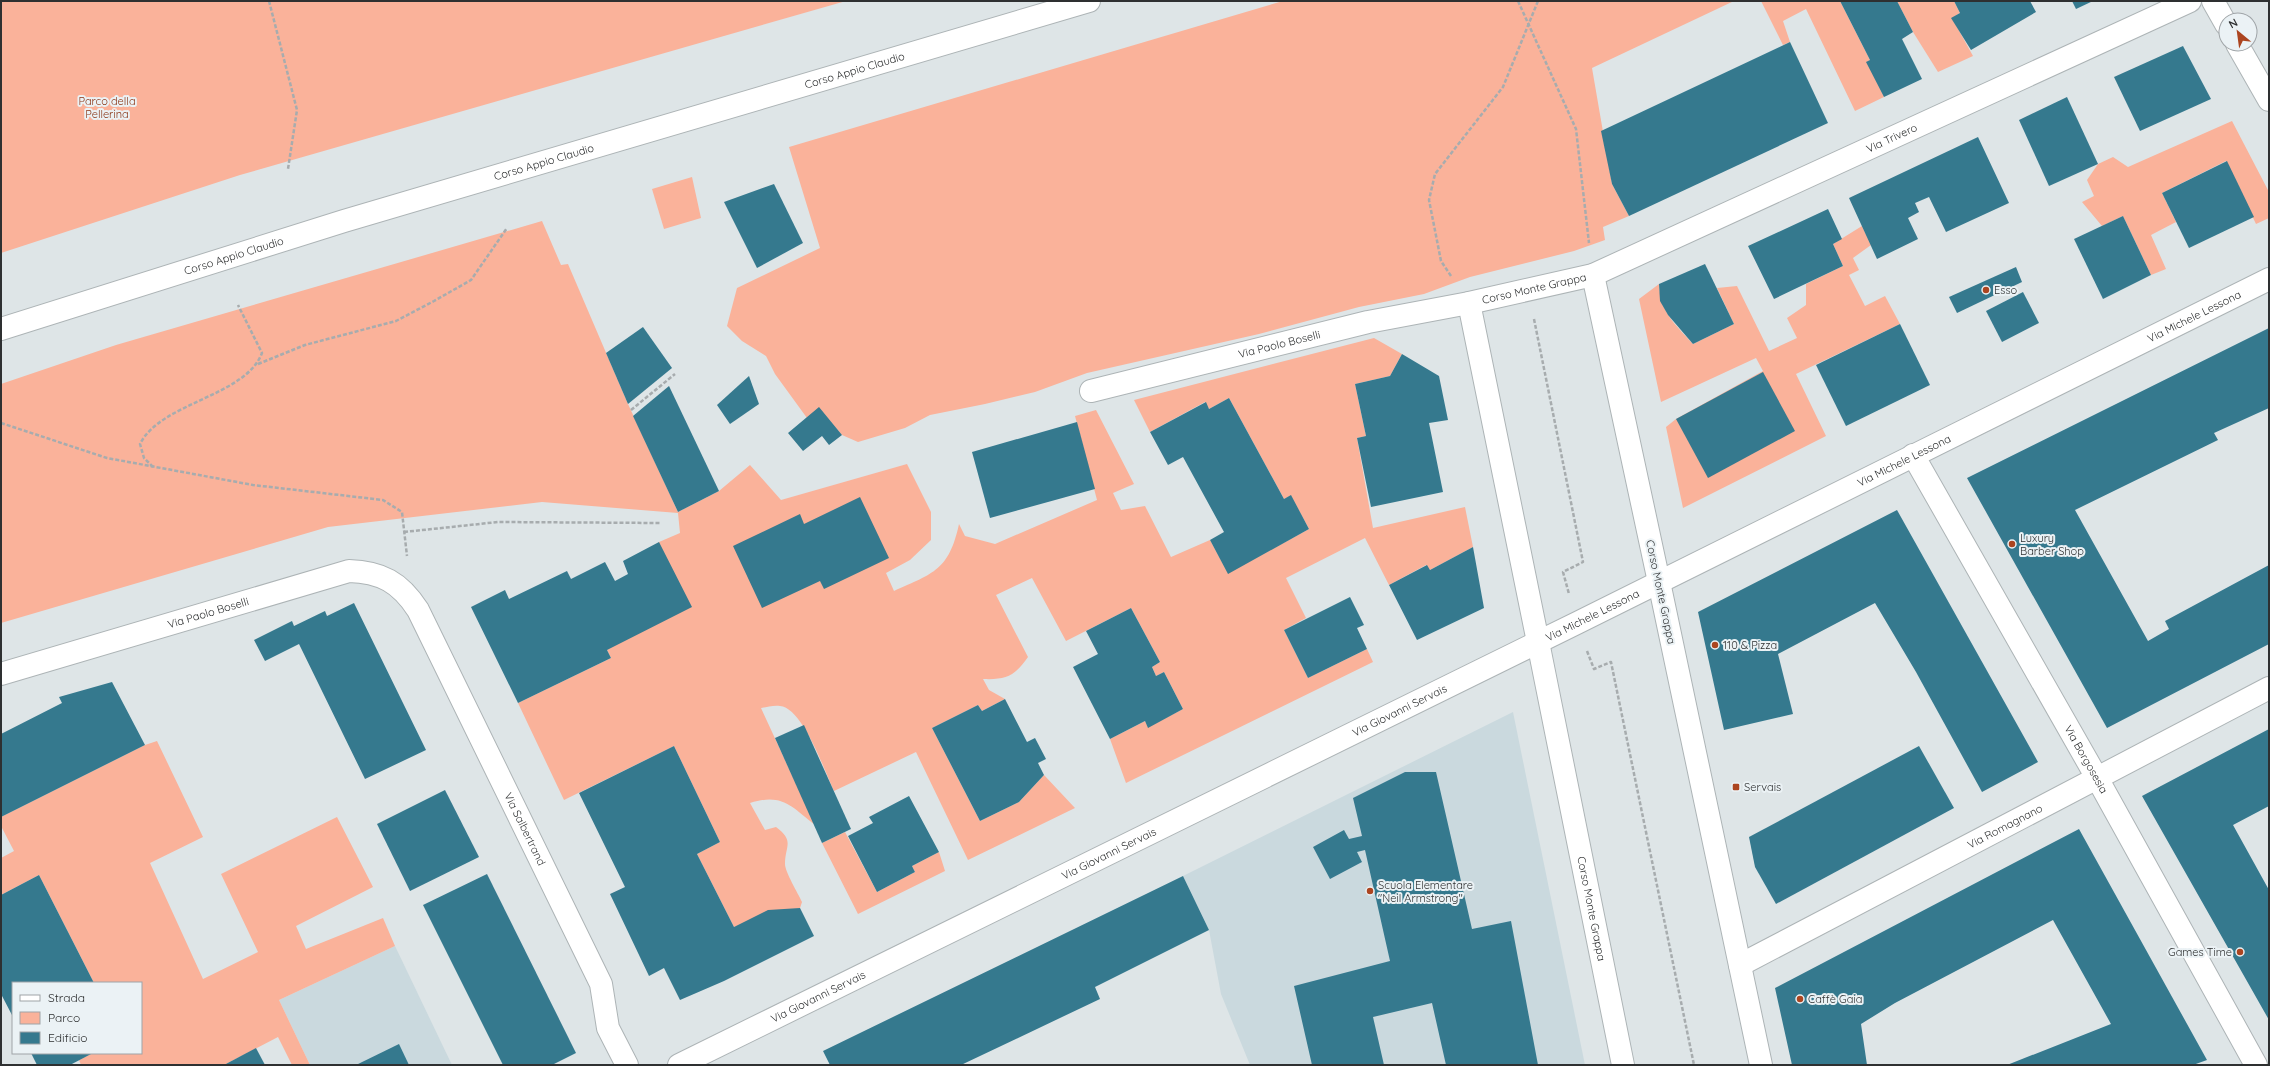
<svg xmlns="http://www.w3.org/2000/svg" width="2270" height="1066" font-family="Quicksand,sans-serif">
  <rect width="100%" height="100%" fill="#dee5e7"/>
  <g fill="#cad9de">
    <polygon points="1513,712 1585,1065 1250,1065 1221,994 1209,930 1183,876"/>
    <polygon points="395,946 452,1065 310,1065 279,1000"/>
  </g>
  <g fill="#fab29a">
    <polygon points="1,1 846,1 240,175 1,253"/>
    <polygon points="1283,1 1734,1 1592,68 1612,184 1629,216 1603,227 1605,240 1574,251 1470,277 1424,294 1359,307 1259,334 1087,373 1035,392 985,404 930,415 905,428 858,442 842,435 819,408 807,418 775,374 766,356 742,341 727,326 737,288 820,248 789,147"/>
    <polygon points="1761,1 1840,1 1870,60 1867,62 1884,97 1855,111 1806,9 1783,21 1790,42 1783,45"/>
    <polygon points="1897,1 1954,1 1960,13 1952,18 1973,56 1938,72 1913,32"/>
    <polygon points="2232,121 2269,192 2269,218 2256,224 2226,161 2162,193 2176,222 2151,235 2166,269 2151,275 2123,216 2102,226 2082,202 2094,196 2087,180 2098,164 2113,157 2128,167"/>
    <polygon points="692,177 701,218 664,229 652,189"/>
    <path d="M542 221 561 265 568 264 628 404 678 512 719 491 750 465 781 500 907 464 931 512V540L910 560 886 573 894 591C934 573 949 570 959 524L965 536 995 544 1097 500 1075 416 1096 410 1134 484 1113 493 1121 510 1145 506 1171 557 1210 540 1228 573 1309 529 1291 496 1284 499 1229 398 1209 409 1205 402 1150 432 1134 400 1374 338 1402 354 1390 376 1355 384 1366 436 1357 438 1373 528 1465 507 1473 547 1430 570 1426 565 1389 585 1365 538 1286 578 1306 618 1284 630 1308 678 1367 649 1373 662 1126 783 1110 739 1145 721 1148 727 1183 709 1164 672 1156 676 1152 667 1160 662 1131 608 1066 641 1032 578 996 595 1028 657C1015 676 1006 680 983 679L989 690 1005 699 982 711 978 705 932 728 980 821 1019 802 1044 775 1075 808 968 860 916 752 834 791C825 772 803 708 780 706 774 705 767 707 761 708L815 825C791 806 782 793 750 803L765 830 776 827C795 841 785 846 785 864 785 872 798 893 802 902L800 908 734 927 697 854 720 842 674 746 564 800 518 703 611 658 607 650 659 542 680 533 678 513 542 502 328 527 1 623V384L116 345Z"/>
    <path d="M1862 226 1871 245 1853 258 1859 270 1849 275 1865 306 1885 296 1900 324 1796 374 1826 436 1683 508 1666 427 1676 419 1763 371 1756 358 1661 402 1639 299 1659 284C1661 313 1674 323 1693 344L1734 324 1717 288 1737 286 1769 351 1797 338 1787 318 1806 305V284L1843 266 1833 244Z"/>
    <polygon points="157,741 203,837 150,863 203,979 258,952 221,874 337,817 373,887 296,926 306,949 383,918 395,946 279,1000 310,1065 292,1065 278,1037 224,1065 81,1065 79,1060 93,1053 141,1053 141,983 94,983 39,875 1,895 1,858 14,851 1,826 1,817 145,745"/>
    <polygon points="845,832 877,892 915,872 912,866 939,852 945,871 858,914 822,843"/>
  </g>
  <g fill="#35798e">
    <polygon points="1840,1 1897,1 1913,32 1902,39 1922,79 1884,97 1866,62 1870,60"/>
    <polygon points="1954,1 2030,1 2036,12 1971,50 1951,18 1960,13"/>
    <polygon points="2072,1 2093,1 2076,9"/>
    <polygon points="1790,42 1828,123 1629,216 1612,184 1601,131"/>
    <polygon points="2183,46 2211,99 2140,131 2114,77"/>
    <polygon points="2067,97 2098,164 2049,186 2019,120"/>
    <polygon points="1978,137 2009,203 1946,232 1929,197 1915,203 1919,212 1908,218 1918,239 1877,259 1849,198"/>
    <polygon points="2227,161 2254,217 2189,248 2162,193"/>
    <polygon points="774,184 803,243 757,268 724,202"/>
    <polygon points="1828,209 1842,239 1833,244 1843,266 1774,299 1748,246"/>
    <polygon points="2123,216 2151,275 2103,299 2074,239"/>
    <polygon points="1705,264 1734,324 1693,344 1668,315 1660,301 1659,284"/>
    <polygon points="2016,267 2022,282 1957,313 1949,297"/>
    <polygon points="2023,292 2039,323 2002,342 1986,311"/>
    <polygon points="1900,324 1930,385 1846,426 1816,365"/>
    <polygon points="643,327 672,368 628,404 606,353"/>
    <polygon points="2269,328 2269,408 2214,433 2218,440 2075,510 2148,641 2169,629 2165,621 2269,565 2269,644 2107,728 1967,478"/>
    <polygon points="1402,354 1439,376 1448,420 1429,423 1443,492 1371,507 1357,438 1366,436 1355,384 1390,376"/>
    <polygon points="1763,372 1795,431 1708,478 1676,419"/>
    <polygon points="749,376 759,404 730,424 717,405"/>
    <polygon points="669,386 719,491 678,512 633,416"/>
    <polygon points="1229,398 1284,499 1291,495 1309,529 1228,574 1210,540 1224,532 1183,457 1168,465 1150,432 1206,402 1209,409"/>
    <polygon points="819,407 842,435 829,445 822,436 803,451 788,433"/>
    <polygon points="1077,422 1095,489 990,518 972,452"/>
    <polygon points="860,497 889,558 824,589 820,581 762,608 733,546 800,514 804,524"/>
    <polygon points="1897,510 2038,762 1982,792 1916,672 1875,603 1778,654 1793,714 1724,730 1698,612"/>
    <polygon points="659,542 692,607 607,650 611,658 518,703 471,607 505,590 509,599 567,571 571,579 605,562 615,581 628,574 623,561"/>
    <polygon points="1473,547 1484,608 1417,640 1389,585 1427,565 1430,570"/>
    <polygon points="1350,597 1364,625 1357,628 1367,649 1308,678 1284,630"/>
    <polygon points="354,603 426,750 365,779 299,644 265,661 254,640 292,621 294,626 325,611 327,616"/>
    <polygon points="1131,608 1160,662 1152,667 1156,676 1164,672 1183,709 1148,728 1145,721 1110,739 1073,667 1098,654 1086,631"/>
    <polygon points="112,682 145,745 1,817 1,734 62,703 59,697"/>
    <polygon points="1005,699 1027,742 1035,738 1046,759 1038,763 1044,775 1019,802 980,821 932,728 978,705 982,711"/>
    <polygon points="804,725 851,829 822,843 775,738"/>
    <polygon points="2269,729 2269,806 2233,825 2269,890 2269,1020 2142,796"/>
    <polygon points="674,746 720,842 697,854 734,927 768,910 800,908 814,936 724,981 680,1000 664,968 649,976 610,894 625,887 579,793"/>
    <polygon points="1919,746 1954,808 1776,904 1755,867 1749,837"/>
    <polygon points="1405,772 1436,772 1472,929 1511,921 1538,1065 1446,1065 1432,1003 1373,1017 1384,1065 1312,1065 1294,986 1390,961 1365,850 1357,852 1362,862 1330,879 1313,847 1344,830 1349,839 1362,836 1353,798"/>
    <polygon points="445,790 479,857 410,891 377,824"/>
    <polygon points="909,796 939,852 912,866 915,872 877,892 848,836 873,823 869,817"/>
    <polygon points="2079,829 2207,1060 2193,1065 2007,1065 2111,1024 2053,920 1895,1003 1861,1024 1867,1065 1792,1065 1775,988"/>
    <polygon points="487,874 576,1053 552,1065 503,1065 423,905"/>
    <polygon points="39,875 94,983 13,983 13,1017 1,994 1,895"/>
    <polygon points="1183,876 1209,930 1095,987 1100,999 961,1065 830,1065 823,1051"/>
    <polygon points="399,1044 409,1065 356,1065"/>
    <polygon points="256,1048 265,1065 224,1065"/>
    <polygon points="31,1053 93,1053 70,1065 37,1065"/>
  </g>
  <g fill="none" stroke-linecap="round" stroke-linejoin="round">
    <defs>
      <g id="minor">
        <polyline points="2213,1 2226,24"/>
        <polyline points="2237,44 2269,100"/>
        <polyline points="1593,275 1659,582"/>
        <polyline points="1469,303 1538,642"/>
        <path id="s1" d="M1091 391 1368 322 1469 303 1593 275 2190 1"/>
        <path id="s2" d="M1913 455 2097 778 2256 1065"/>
        <path id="s3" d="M1 674 349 571C381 572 400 582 418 610L601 984 608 1028 627 1065"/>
        <path id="s4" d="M1740 965 2269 688"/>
      </g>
      <g id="tertiary">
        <path id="s5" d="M1 329 344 221 1089 1"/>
        <polyline points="1659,582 1761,1065"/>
        <path id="s6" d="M1538 642 1623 1065"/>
        <path id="s7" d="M679 1065 1577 623 2269 279"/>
      </g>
    </defs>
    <use href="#minor" stroke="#adb4b6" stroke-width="24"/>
    <use href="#tertiary" stroke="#adb4b6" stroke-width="24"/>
    <g stroke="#a7acae" stroke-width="2.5" stroke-dasharray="4 2" stroke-linecap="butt">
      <polyline points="269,1 297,110 288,169"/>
      <polyline points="1518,1 1576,129 1589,243"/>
      <polyline points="1451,276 1441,261 1429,200 1435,174 1503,87 1538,1"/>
      <polyline points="1534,319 1583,562 1563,572 1569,594"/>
      <polyline points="258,364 305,345 396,321 434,301 471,280 507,228"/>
      <polyline points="631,410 675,374"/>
      <polyline points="1,423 107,458 253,485 383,500 402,512 407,556"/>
      <path d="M153 467 144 458 140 444C161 402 245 397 262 353L238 305"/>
      <polyline points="404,532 498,522 661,523"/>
      <polyline points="1587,651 1594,669 1611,662 1694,1065"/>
    </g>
    <use href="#minor" stroke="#fff" stroke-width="22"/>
    <use href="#tertiary" stroke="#fff" stroke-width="22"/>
  </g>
  <g fill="#ac4520" stroke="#ebf2f5" stroke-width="1.5">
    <circle cx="1986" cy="290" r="4"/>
    <circle cx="2012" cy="544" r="4"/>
    <circle cx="1715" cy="645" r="4"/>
    <rect x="1732" y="783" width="8" height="8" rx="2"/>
    <circle cx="1370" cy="891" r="4"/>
    <circle cx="2240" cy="952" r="4"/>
    <circle cx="1800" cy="999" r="4"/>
  </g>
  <g text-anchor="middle" stroke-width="4" stroke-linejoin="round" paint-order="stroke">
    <g font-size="11" fill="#2e3031" stroke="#ebf2f5">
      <text dy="4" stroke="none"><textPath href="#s5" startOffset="892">Corso Appio Claudio</textPath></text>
      <text dy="4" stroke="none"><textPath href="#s1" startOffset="844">Via Trivero</textPath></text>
      <text dy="4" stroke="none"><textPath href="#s5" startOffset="568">Corso Appio Claudio</textPath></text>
      <text dy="4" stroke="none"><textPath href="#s5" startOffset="244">Corso Appio Claudio</textPath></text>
      <text dy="4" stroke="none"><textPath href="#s1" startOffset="455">Corso Monte Grappa</textPath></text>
      <text dy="4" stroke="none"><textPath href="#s7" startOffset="1690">Via Michele Lessona</textPath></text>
      <text dy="4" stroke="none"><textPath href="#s1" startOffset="194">Via Paolo Boselli</textPath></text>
      <text dy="4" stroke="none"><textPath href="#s7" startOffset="1366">Via Michele Lessona</textPath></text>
      <text transform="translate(1661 592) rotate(78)" y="4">Corso Monte Grappa</text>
      <text dy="4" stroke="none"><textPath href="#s3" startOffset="216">Via Paolo Boselli</textPath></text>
      <text dy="4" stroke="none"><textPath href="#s7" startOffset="1018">Via Michele Lessona</textPath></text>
      <text dy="4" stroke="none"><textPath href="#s7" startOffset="803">Via Giovanni Servais</textPath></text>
      <text dy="4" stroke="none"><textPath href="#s2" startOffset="350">Via Borgosesia</textPath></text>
      <text dy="4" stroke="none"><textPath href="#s4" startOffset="299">Via Romagnano</textPath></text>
      <text dy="4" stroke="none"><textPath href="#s3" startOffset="690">Via Salbertrand</textPath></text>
      <text dy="4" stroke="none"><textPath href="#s7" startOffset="479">Via Giovanni Servais</textPath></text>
      <text dy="4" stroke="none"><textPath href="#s6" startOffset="272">Corso Monte Grappa</textPath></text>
      <text dy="4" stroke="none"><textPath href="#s7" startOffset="155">Via Giovanni Servais</textPath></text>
    </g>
    <g font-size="11" fill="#8a3415" stroke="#ebf2f5">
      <text x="107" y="105">Parco della<tspan x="107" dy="13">Pellerina</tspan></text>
    </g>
    <g font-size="11" fill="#2e3031" stroke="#ebf2f5" text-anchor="start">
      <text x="1994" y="294">Esso</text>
      <text x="2020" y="542">Luxury<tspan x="2020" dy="13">Barber Shop</tspan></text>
      <text x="1723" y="649">110 &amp; Pizza</text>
      <text x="1744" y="791">Servais</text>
      <text x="1378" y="889">Scuola Elementare<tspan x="1378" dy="13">"Neil Armstrong"</tspan></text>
      <text x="2232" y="956" text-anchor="end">Games Time</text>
      <text x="1808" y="1003">Caffè Gaia</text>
    </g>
  </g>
  <rect width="2270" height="1066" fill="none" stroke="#2e3031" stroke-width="4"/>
  <rect x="12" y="982" width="130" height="72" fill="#ebf2f5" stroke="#9fa4a7"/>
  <rect x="20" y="995" width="20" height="6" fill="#ffffff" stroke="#9fa4a7"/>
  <text x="48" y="1002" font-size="12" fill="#2e3031">Strada</text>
  <rect x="20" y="1012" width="20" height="12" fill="#fab29a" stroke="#9fa4a7"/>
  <text x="48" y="1022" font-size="12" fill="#2e3031">Parco</text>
  <rect x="20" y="1032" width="20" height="12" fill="#35798e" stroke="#9fa4a7"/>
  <text x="48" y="1042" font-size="12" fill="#2e3031">Edificio</text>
  <g transform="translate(2238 32) rotate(331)"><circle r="19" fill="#ebf2f5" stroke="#9fa4a7"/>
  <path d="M0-3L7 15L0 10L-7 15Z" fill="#ac4520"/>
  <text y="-6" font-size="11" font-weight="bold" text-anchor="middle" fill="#2e3031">N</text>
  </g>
</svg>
